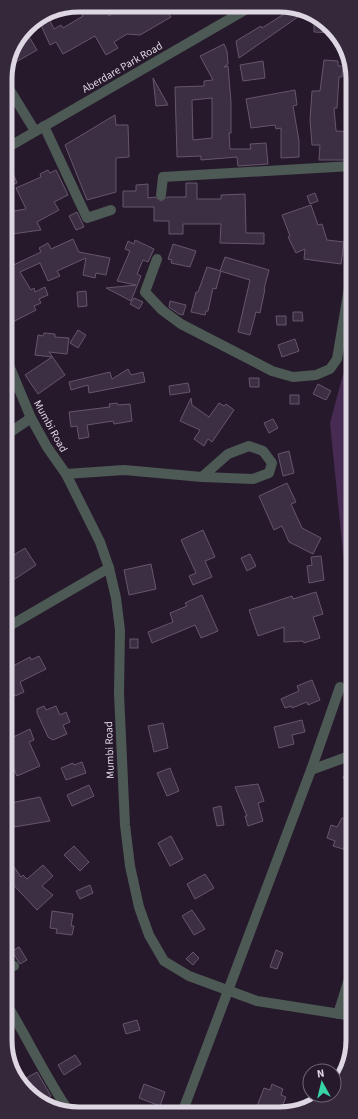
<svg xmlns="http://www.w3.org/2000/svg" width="358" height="1119" font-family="'Source Sans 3',sans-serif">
  <rect width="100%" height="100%" fill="#26192b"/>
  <polygon fill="#472b53" points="352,341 352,624 350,622 330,423"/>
  <g fill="#3d2f43" stroke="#65566c" fill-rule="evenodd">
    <polygon points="79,5 103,5 109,16 124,7 128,14 142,5 164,6 171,17 140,35 127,34 114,42 118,48 106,55 95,36 63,54 56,42 50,45 40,23 49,19 54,29 61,25 63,28 83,16 77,6"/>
    <polygon points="295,7 305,12 239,58 236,41 261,26 262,28"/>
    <polygon points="314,18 332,27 335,33 314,32"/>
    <polygon points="25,30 37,50 16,62 11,53 13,46"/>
    <path d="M224 44 227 51 228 64 224 67 228 66 231 102V133H229L230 149H251L250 144 266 143 268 164 238 166 237 157 201 160V156L177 157 175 87 204 86V81L213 80 200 56ZM212 98V138L193 140 192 100Z"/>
    <polygon points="324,60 338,61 338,66 343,66 342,77 339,77 337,108 334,108 336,131 352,132 352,160 319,160 320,145 312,145 310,120 312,91 320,91"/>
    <polygon points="263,61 265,78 243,81 240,65"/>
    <polygon points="153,78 168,105 156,106"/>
    <polygon points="295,90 297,105 293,106 299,141 299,157 281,158 281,128 276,129 275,125 251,128 246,99"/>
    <polygon points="115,115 116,125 128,125 129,157 116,158 116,192 87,200 65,145"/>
    <polygon points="48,170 50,173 56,170 68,195 54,202 59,210 37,222 41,230 5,235 5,218 8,218 7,212 26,209 16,188 41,177 40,174"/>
    <polygon points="13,173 17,183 10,186 5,177"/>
    <polygon points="186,183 197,183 197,199 221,199 221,195 245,194 246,233 264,233 264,244 220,243 221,224 183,224 183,234 169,234 169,221 154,221 154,207 123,207 123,191 136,191 136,185 148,184 148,198 155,197 161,201 167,197 186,197"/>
    <polygon points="315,193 318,201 310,204 307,196"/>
    <polygon points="311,205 318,225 322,224 327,240 344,242 341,264 304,259 305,249 296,253 288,237 290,236 282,215"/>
    <polygon points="77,212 84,227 76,230 69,216"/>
    <polygon points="73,239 79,252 110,258 106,275 96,273 95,278 83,275 86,258 57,271 60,276 48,281 40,263 20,272 31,290 34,288 35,292 45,287 48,295 39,299 41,303 34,306 36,310 9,324 5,316 5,269 41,252 39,248 48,243 51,249"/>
    <polygon points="135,240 154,249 148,262 143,260 137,274 141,276 131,301 106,288 136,285 117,281 130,251 125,249 128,241 134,244"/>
    <polygon points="173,244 196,251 190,267 171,263 172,260 168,259"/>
    <polygon points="225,257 269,270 264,289 265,289 260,313 256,312 250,335 238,332 250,280 220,271"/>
    <polygon points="207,267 221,271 216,289 213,288 208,311 206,311 205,315 191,312 196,292 198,292"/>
    <polygon points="86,291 87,306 78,307 77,292"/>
    <polygon points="134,298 143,302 139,309 130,304"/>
    <polygon points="170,301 186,305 183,315 179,314 169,307"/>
    <polygon points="293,312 302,312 303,321 293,321"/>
    <polygon points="276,316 286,316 286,325 277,325"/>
    <polygon points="78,330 86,335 78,348 70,343"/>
    <polygon points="44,333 55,334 55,337 69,338 67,354 49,352 65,375 38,394 25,375 52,357 35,355 38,335 43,336"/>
    <polygon points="295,339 299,351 282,357 278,345"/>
    <polygon points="128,369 131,375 143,372 145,382 89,393 88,385 71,390 69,382 110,372 112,379"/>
    <polygon points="249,378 259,378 259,387 250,387"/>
    <polygon points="188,383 190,392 170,395 169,386"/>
    <polygon points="318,384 331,391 326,400 313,394"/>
    <rect x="290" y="395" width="9" height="9"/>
    <polygon points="191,398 192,405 209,417 219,403 224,406 226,404 234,410 212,442 208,439 204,446 194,439 200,430 180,421"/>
    <polygon points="117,403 118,405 130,404 132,421 114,424 113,421 87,425 89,437 79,439 77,426 71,427 69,412 110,407 109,404"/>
    <polygon points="273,419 278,428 269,433 264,423"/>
    <polygon points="289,451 294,473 283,476 278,454"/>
    <polygon points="287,483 296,502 291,504 302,528 321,538 313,554 289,542 282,526 274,530 259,496"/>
    <polygon points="203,530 215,557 205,561 212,577 193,585 189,576 196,573 181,540"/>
    <polygon points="25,548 36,565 9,583 6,577 6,560"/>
    <polygon points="250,554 256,566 247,571 241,558"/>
    <polygon points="321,556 324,580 309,583 307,566 312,565 311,557"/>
    <polygon points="151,564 156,589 129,595 124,570"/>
    <polygon points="316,592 323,614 313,617 320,638 304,643 303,641 284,642 284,627 258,636 249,610 292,596 293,599"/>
    <polygon points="202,595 218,631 201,638 195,625 152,643 148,632 173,622 170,613 187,606 185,603"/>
    <rect x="130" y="639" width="8" height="9"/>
    <polygon points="6,649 13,666 30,657 31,660 39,656 46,669 20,682 24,692 15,696 6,674"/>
    <polygon points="312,680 320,700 308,705 307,702 292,708 291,706 285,708 281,699 299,691 297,686"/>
    <polygon points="44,706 46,710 56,706 60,715 66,712 70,722 63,725 67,734 53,740 48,737 37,713 37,709"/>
    <polygon points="302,720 305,732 292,735 294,744 279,748 274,727"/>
    <polygon points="163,723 168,748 154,752 148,726"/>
    <polygon points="30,729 34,740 29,742 40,766 17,776 8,756 12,755 12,752 7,740"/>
    <polygon points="82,762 86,773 66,780 61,768 73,763 74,765"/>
    <polygon points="170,768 179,791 167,796 157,773"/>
    <polygon points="353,773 353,796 343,777"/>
    <polygon points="258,784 264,801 258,803 263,821 248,826 245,816 247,816 235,787"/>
    <polygon points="89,785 94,796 72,806 67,795"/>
    <polygon points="40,797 50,821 14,827 13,820 6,821 6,804"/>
    <polygon points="221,806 224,825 217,826 213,808"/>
    <polygon points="342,818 353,822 353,852 333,846 335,841 327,838 331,825 337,827"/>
    <polygon points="171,836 183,859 170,866 158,843"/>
    <polygon points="74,846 89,862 80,871 64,855"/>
    <polygon points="6,855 21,877 23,875 27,879 43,865 53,876 42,886 53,895 37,910 6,877"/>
    <polygon points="205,874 214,888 195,899 187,884"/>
    <polygon points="90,885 93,893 80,899 76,891"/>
    <polygon points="192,910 205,929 194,935 182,916"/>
    <polygon points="52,911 73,914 71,926 74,926 72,935 56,933 57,929 50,928"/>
    <polygon points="19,947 27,960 20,964 12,951"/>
    <polygon points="276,950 283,953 277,969 270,967"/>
    <polygon points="193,952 199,958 193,965 186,959"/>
    <polygon points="137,1020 140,1030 126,1034 123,1024"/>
    <polygon points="75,1055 81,1064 64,1075 58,1065"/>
    <polygon points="37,1072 51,1096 46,1100 42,1101 26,1092 21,1081"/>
    <polygon points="144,1084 165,1092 160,1106 139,1098"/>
    <polygon points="272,1084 283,1089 281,1095 286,1097 280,1113 265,1113 256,1109 264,1088 270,1090"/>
  </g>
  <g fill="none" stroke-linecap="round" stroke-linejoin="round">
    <g stroke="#4d5954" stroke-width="10">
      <polyline points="5,82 35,131"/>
      <polyline points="44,126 87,218 111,210"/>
      <polyline points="5,149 252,6"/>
      <polyline points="161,195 163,177 352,166"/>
      <polyline points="157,259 145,292 162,310 181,324 272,371 293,377 316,375 330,369 337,359 352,270"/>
      <polyline points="6,358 31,418 47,447 66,474 100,542 109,568 116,598 120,630 119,693 125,825 130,866 139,907 149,935 164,961 189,976 257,1001 353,1016"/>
      <polyline points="6,435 31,418"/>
      <polyline points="66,474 124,470 202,477 253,479 269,473 272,463 263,451 249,446 228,454 202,477"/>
      <polyline points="6,628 109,568"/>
      <polyline points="311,770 352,755"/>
      <polyline points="6,966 14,966"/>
      <path d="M6 1003C28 1039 46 1078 70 1113"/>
      <polyline points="338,1014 353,966"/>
      <polyline points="182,1113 311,770 340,687"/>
    </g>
  </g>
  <g text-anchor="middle" stroke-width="3" stroke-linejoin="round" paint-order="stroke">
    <g font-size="11" fill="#dfd6e3" stroke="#26192b">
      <text transform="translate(122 67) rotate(-30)" y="4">Aberdare Park Road</text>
      <text transform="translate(51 426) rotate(61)" y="4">Mumbi Road</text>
      <text transform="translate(109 750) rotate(-92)" y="4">Mumbi Road</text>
    </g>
  </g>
  <path d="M0 0H358V1119H0ZM79 12H279A67 67 0 0 1 346 79V1040A67 67 0 0 1 279 1107H79A67 67 0 0 1 12 1040V79A67 67 0 0 1 79 12Z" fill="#35283a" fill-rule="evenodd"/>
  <path fill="none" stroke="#dfd6e3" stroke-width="5" d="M79 12H279A67 67 0 0 1 346 79V1040A67 67 0 0 1 279 1107H79A67 67 0 0 1 12 1040V79A67 67 0 0 1 79 12Z"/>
  <g transform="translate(322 1083) rotate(352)"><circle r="19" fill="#26192b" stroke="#706575"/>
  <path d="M0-3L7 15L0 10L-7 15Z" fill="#37d4a6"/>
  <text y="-6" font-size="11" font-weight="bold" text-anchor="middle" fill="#dfd6e3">N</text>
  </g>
</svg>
